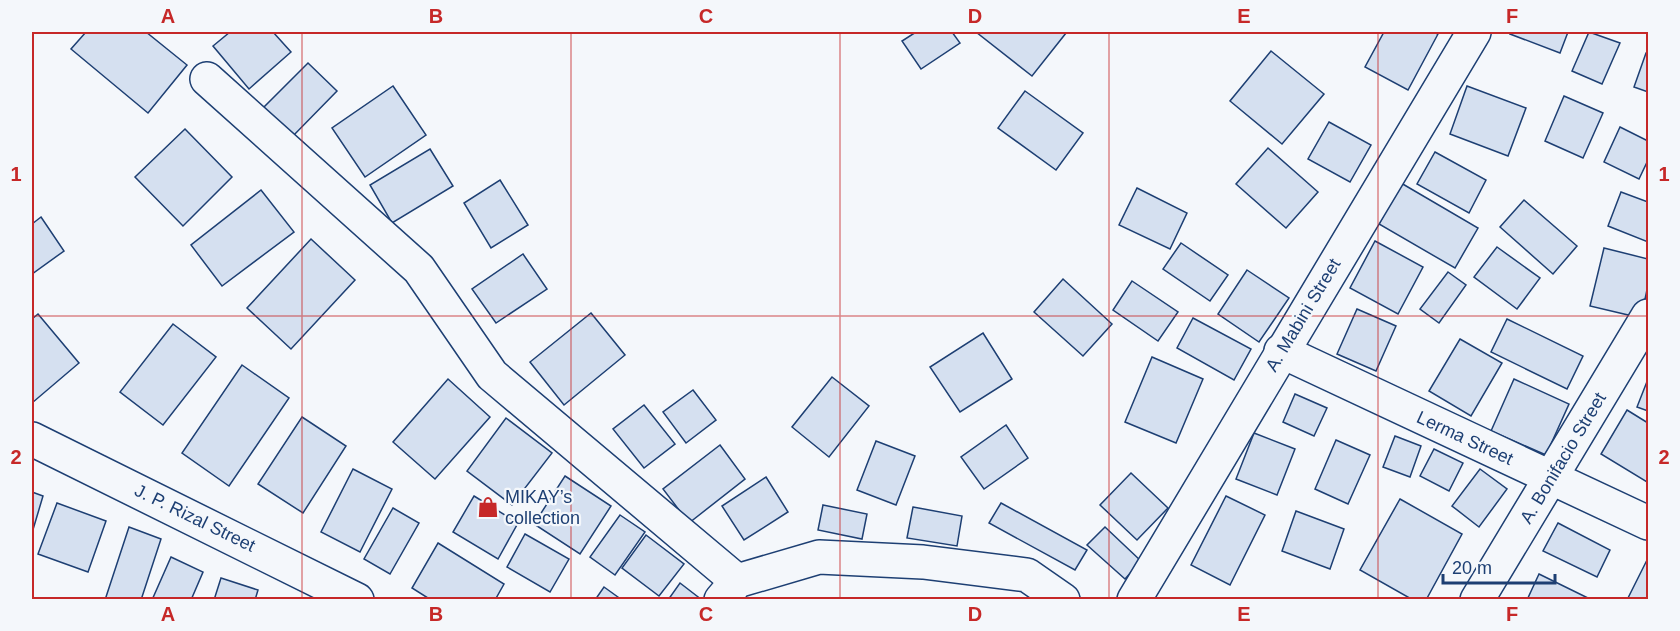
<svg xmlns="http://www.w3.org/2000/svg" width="1680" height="631" font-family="Arial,sans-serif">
  <rect width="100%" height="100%" fill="#f4f7fb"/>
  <g fill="#d5e0f0" stroke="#1d3f73" stroke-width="1.5">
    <polygon points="86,32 146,32 187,65 148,113 71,49"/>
    <polygon points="230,32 273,32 291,52 249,89 213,46"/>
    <polygon points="916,32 952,32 960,43 921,69 902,41"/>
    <polygon points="976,32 1063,32 1066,33 1032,76"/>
    <polygon points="1384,32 1433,32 1438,34 1408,90 1365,67"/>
    <polygon points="1511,32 1568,32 1560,53 1510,34"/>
    <polygon points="1589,32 1620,43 1602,84 1572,71"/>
    <polygon points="1271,51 1324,94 1282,144 1230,101"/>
    <polygon points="1646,53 1648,53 1648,92 1634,87"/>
    <polygon points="308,63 337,91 292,137 263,108"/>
    <polygon points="393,86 426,135 365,177 332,128"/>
    <polygon points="1467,86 1526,108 1508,156 1450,134"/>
    <polygon points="1025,91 1083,133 1056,170 998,128"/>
    <polygon points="1564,96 1603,113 1583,158 1545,141"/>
    <polygon points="1329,122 1371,145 1350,182 1308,159"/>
    <polygon points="1620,127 1648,141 1648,160 1639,179 1604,162"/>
    <polygon points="185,129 232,177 183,226 135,177"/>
    <polygon points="1268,148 1318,192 1286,228 1236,184"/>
    <polygon points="430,149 453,186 392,223 370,185"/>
    <polygon points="1435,152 1486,180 1469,213 1417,184"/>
    <polygon points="500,180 528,225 491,248 464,203"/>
    <polygon points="1401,183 1478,228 1455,268 1379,224"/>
    <polygon points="1137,188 1187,213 1170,249 1119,225"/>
    <polygon points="261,190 294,232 222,286 191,245"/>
    <polygon points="1621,192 1648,202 1648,242 1608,226"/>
    <polygon points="1524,200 1577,246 1553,274 1500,227"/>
    <polygon points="41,217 64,251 32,274 32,224"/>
    <polygon points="311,239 355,280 291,349 247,308"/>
    <polygon points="1375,241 1423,267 1398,314 1350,288"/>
    <polygon points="1181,243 1228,275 1210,301 1163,269"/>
    <polygon points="1497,247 1540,278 1517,309 1474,277"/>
    <polygon points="1604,248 1648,259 1648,285 1641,318 1590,306"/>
    <polygon points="523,254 547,289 496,323 472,289"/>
    <polygon points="1247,270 1289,298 1259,342 1218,314"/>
    <polygon points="1448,272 1466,285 1439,323 1420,309"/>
    <polygon points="1063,279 1112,324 1083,356 1034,312"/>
    <polygon points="1132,281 1178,312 1158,341 1113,310"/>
    <polygon points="1357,309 1396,326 1376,371 1337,354"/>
    <polygon points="591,313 625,355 564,405 530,362"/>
    <polygon points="38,314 79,363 32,403 32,319"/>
    <polygon points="1193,318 1251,349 1234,380 1177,348"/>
    <polygon points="1507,319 1583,356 1567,389 1491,352"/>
    <polygon points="173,324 216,357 163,425 120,392"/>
    <polygon points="983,333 1012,379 960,412 930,367"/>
    <polygon points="1460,339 1502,363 1471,416 1429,391"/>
    <polygon points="1152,357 1203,379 1176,443 1125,422"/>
    <polygon points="242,365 289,398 229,486 182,453"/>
    <polygon points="832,377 869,406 829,457 792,427"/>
    <polygon points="448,379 490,417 435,479 393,442"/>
    <polygon points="1514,379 1569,404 1546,455 1491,431"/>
    <polygon points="1648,379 1648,411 1637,407"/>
    <polygon points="693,390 716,420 686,443 663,412"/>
    <polygon points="1295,394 1327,408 1314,436 1283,422"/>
    <polygon points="644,405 675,444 644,468 613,429"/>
    <polygon points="1627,410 1648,423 1647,482 1601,454"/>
    <polygon points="302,417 346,446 303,513 258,484"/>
    <polygon points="506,418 552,453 512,505 467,471"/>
    <polygon points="1006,425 1028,458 984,489 961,457"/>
    <polygon points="1254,433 1295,449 1277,495 1236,479"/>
    <polygon points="1395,436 1421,446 1410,477 1383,467"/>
    <polygon points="1336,440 1370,455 1348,504 1315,489"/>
    <polygon points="876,441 915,456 896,505 857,490"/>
    <polygon points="720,445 745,479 689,523 663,489"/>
    <polygon points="1434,449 1463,463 1449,491 1420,476"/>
    <polygon points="353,469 392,489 360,552 321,532"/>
    <polygon points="1480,469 1507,489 1479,527 1452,506"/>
    <polygon points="1131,473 1168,508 1137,540 1100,505"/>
    <polygon points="565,476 611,506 580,554 534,524"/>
    <polygon points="766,477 788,512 744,540 722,506"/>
    <polygon points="32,492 43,496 32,533"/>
    <polygon points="474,496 518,523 498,559 453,532"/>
    <polygon points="1226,496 1265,515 1230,585 1191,565"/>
    <polygon points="1400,499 1462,534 1426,600 1413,600 1360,570"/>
    <polygon points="57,503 106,521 88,572 38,554"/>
    <polygon points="1001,503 1087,550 1075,570 989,523"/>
    <polygon points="823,505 867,514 862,539 818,530"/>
    <polygon points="913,507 962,516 957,546 907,538"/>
    <polygon points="393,508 419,523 390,574 364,559"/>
    <polygon points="1296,511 1344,529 1330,569 1282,551"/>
    <polygon points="620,515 645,532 615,575 590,557"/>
    <polygon points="1558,523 1610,550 1597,577 1543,551"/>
    <polygon points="129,527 161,539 141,600 105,600"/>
    <polygon points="1105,527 1141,561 1125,579 1087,545"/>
    <polygon points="525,534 569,559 550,592 507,567"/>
    <polygon points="646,535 684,564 659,596 622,568"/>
    <polygon points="438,543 504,584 495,600 431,600 412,588"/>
    <polygon points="171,557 203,572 191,600 152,600"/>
    <polygon points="1648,558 1648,600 1627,600"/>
    <polygon points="1539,574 1590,599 1590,600 1527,600"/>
    <polygon points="221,578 258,590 255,600 214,600"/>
    <polygon points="680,583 702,600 668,600"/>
    <polygon points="604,587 622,600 595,600"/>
  </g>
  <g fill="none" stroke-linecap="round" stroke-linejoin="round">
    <defs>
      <g id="street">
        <polyline points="207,79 419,269 492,375 737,581"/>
        <polyline points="1281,351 1648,523"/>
        <polyline points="721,600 737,581 819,557 923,562 1027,575 1063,600"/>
        <polyline points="1134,600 1474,32"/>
      </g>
      <g id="secondary">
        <polyline points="32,439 357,600"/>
        <polyline points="1477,600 1648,316"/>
      </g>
    </defs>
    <use href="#street" stroke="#1d3f73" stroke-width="36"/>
    <use href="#secondary" stroke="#1d3f73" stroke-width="36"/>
    <use href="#street" stroke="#f4f7fb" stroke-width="33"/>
    <use href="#secondary" stroke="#f4f7fb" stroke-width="33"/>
  </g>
  <path fill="none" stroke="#c62828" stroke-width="1.5" stroke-opacity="0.55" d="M302 32V600M571 32V600M840 32V600M1109 32V600M1378 32V600M32 316H1648"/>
  <defs>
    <symbol id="shop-bare" viewBox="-9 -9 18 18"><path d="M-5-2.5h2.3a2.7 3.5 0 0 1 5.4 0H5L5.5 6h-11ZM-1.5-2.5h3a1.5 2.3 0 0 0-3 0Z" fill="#c62828" stroke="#f4f7fb" stroke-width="2.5" paint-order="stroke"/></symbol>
  </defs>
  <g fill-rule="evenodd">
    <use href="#shop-bare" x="473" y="492" width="30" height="30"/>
  </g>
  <g text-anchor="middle" stroke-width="4.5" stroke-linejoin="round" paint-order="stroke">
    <g font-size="18" fill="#1d3f73" stroke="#f4f7fb">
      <text transform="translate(1303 315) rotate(-59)" y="6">A. Mabini Street</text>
      <text transform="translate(1465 438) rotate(25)" y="6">Lerma Street</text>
      <text transform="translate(1563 458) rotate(-59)" y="6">A. Bonifacio Street</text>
      <text transform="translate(195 518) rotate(26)" y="6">J. P. Rizal Street</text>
    </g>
    <g font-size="18" fill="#1d3f73" stroke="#f4f7fb" text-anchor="start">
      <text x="505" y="503">MIKAY’s<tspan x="505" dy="21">collection</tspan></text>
    </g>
  </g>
  <rect width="1680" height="631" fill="none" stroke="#f4f7fb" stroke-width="66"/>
  <path d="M1443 574v9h112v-9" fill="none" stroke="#1d3f73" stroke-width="3"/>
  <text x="1452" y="574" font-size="18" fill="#1d3f73" stroke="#f4f7fb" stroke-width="4.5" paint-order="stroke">20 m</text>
  <rect x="33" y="33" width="1614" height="565" fill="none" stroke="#c62828" stroke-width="2"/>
  <g font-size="20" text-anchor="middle" font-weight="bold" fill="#c62828">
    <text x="168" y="23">A</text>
    <text x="436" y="23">B</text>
    <text x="706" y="23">C</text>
    <text x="975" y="23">D</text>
    <text x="1244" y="23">E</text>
    <text x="1512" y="23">F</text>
    <text x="16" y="181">1</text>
    <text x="1664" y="181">1</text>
    <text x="16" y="464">2</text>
    <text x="1664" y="464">2</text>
    <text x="168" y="621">A</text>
    <text x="436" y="621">B</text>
    <text x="706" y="621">C</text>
    <text x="975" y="621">D</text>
    <text x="1244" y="621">E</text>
    <text x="1512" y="621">F</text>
  </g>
</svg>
